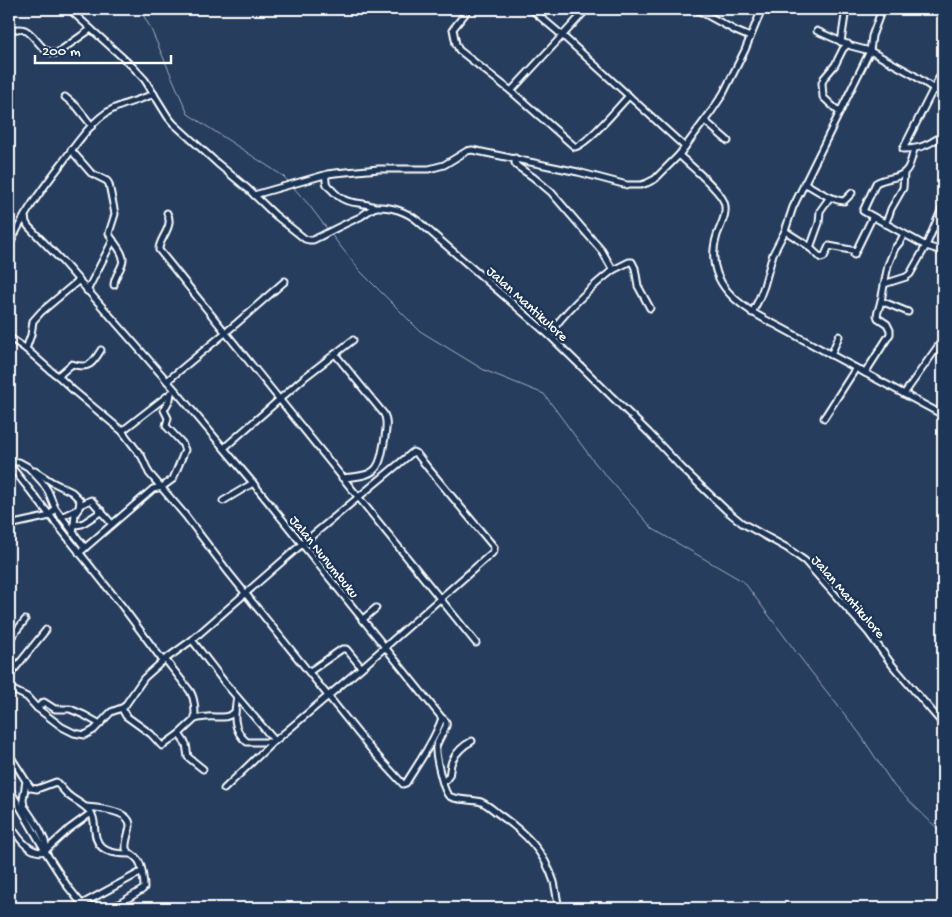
<svg xmlns="http://www.w3.org/2000/svg" width="952" height="917" font-family="'Gochi Hand',sans-serif">
  <rect width="100%" height="100%" fill="#263d5e"/>
  <filter id="ink" filterUnits="userSpaceOnUse"><feTurbulence type="fractalNoise" baseFrequency=".02" numOctaves="2"/><feDisplacementMap in="SourceGraphic" scale="10" xChannelSelector="R" yChannelSelector="G"/><feConvolveMatrix kernelMatrix="1 2 1 2 8 2 1 2 1" color-interpolation-filters="sRGB"/></filter>
  <g filter="url(#ink)">
    <g fill="none" stroke-linecap="round" stroke-linejoin="round">
      <g stroke="#a4aebb" stroke-width="1">
        <polyline points="140,9 150,27 188,114 283,176 290,183"/>
        <polyline points="292,186 309,205 328,230"/>
        <polyline points="330,233 360,271 420,331 484,370 544,394 595,463 653,529 744,582 802,660 860,734 894,786 943,834"/>
      </g>
      <defs>
        <g id="minor">
          <path d="M69 9 133 67 145 80 168 117 173 123 217 163 248 189 275 215 305 239 309 240H313C329 232 344 224 360 217 365 214 371 208 377 207 391 206 407 212 418 221L549 335 649 433 682 468 726 510 742 523 787 548 805 561 868 632 893 666 943 724"/>
          <path d="M467 9 465 14 453 29 456 44 459 50 511 91 575 147C588 144 618 107 629 96"/>
          <polyline points="531,9 563,36 685,147"/>
          <polyline points="696,9 736,31 750,37"/>
          <path d="M9 30C14 29 20 28 25 30 37 36 42 55 57 53L91 29"/>
          <polyline points="817,31 851,46 870,51 912,74 943,95"/>
          <polyline points="841,42 846,9"/>
          <path d="M943 70 903 149C912 149 920 148 928 144 934 141 937 138 943 136"/>
          <polyline points="511,91 587,9"/>
          <polyline points="65,97 77,107 92,126"/>
          <polyline points="839,112 823,97 822,83 824,78 835,65 843,49 848,44"/>
          <polyline points="705,121 728,141"/>
          <path d="M914 149C910 165 909 175 891 178 886 179 881 180 876 183L863 211 926 246 936 249 943 253"/>
          <path d="M71 150 91 173 107 181 109 184 115 214 109 233C112 242 121 248 123 258 124 267 114 275 114 285"/>
          <path d="M679 155C690 165 720 190 724 202 728 213 721 224 717 235 702 282 740 308 778 326L943 415"/>
          <path d="M515 158V163L517 166 533 177 551 192 576 221 602 251 613 270C590 288 566 310 549 335"/>
          <path d="M804 183C816 189 830 200 844 201L852 193"/>
          <polyline points="254,195 328,174"/>
          <path d="M375 207C357 200 347 207 332 190 327 186 325 183 326 176L328 174 335 173 379 169H429L444 165 467 151 472 150 578 172 627 185H641L647 183 655 179 679 155 711 112 723 94 745 50 762 9"/>
          <path d="M167 213C175 227 158 239 159 250L476 643"/>
          <path d="M25 217 26 222 28 226 62 261 175 390 253 483 442 718C446 720 447 722 446 726 443 733 438 740 436 747 435 755 443 789 448 795 454 801 473 799 481 802 489 805 494 811 500 815 526 834 544 851 554 882 556 891 557 900 559 908"/>
          <polyline points="885,224 889,215 891,209 903,188 904,173"/>
          <polyline points="785,231 807,245 821,258 824,257 829,246 856,251"/>
          <path d="M9 247C21 217 42 189 62 163 74 147 93 119 111 110 124 103 140 100 154 94"/>
          <polyline points="810,248 819,223 820,211 830,197"/>
          <polyline points="854,255 872,218"/>
          <polyline points="613,270 629,262 632,262 635,268 638,286 650,308"/>
          <polyline points="884,284 906,277 910,274 926,246 943,206"/>
          <polyline points="87,291 113,240"/>
          <polyline points="881,301 908,312"/>
          <polyline points="9,310 10,309"/>
          <polyline points="752,313 759,299 764,286 773,254 785,231 793,207 870,51 872,36 882,9"/>
          <path d="M9 337 26 349 51 371 58 376 74 391 122 431 142 457 149 473 185 515 229 573 370 748 403 784 406 783C419 762 434 741 442 718"/>
          <polyline points="26,349 31,335 33,321 41,312 78,281"/>
          <path d="M335 354 384 414C388 421 386 429 385 437 379 472 378 475 342 478"/>
          <polyline points="831,355 839,336"/>
          <polyline points="865,373 890,334 890,330 887,324 878,318 877,315 881,301 888,265 895,248 900,242 904,234"/>
          <path d="M58 376 72 364C89 370 93 363 101 350"/>
          <polyline points="167,381 237,323 285,281"/>
          <polyline points="904,394 941,342"/>
          <polyline points="824,418 856,368"/>
          <polyline points="122,431 171,393"/>
          <polyline points="224,448 305,377 353,340"/>
          <polyline points="9,464 122,606 163,661 192,640 302,544 413,452 417,454 428,468 494,547 494,550 492,553 367,663 275,741 225,683 192,640"/>
          <polyline points="9,464 13,462 19,462 28,467 42,482 48,491 55,508 85,548"/>
          <polyline points="35,471 52,482 72,492 80,500 79,508 75,514 73,534"/>
          <polyline points="223,501 253,483"/>
          <polyline points="80,505 91,500 92,501 112,524"/>
          <polyline points="61,517 78,509"/>
          <polyline points="9,525 50,516 55,508"/>
          <polyline points="75,525 82,524 102,511"/>
          <polyline points="79,553 153,489 162,487 173,479 185,450 182,443 166,426 168,418 164,410 170,399 171,393"/>
          <polyline points="362,620 376,608"/>
          <polyline points="9,640 25,620"/>
          <path d="M165 659 190 691C195 699 195 709 195 719L179 734"/>
          <polyline points="309,672 342,649 346,649 348,651 361,667"/>
          <polyline points="9,676 46,630"/>
          <polyline points="9,688 27,697 37,708 62,727 74,733 85,735 94,730 111,712 124,707 144,678 163,661"/>
          <path d="M237 697C234 714 232 730 247 742H273"/>
          <polyline points="37,708 44,702 55,709 70,709 84,715 100,724"/>
          <polyline points="122,709 126,716 151,734 162,746 164,745 179,734 186,744 188,757 203,769"/>
          <path d="M195 719C199 718 203 717 207 717 218 716 226 720 235 712"/>
          <polyline points="9,754 26,781 23,800 24,806 39,828 45,841 47,849"/>
          <path d="M26 781 31 788 37 789 56 782C60 786 63 790 67 794 74 801 85 804 91 813 95 819 94 825 95 832 97 852 113 854 130 854"/>
          <path d="M443 782C453 775 448 771 452 761 456 753 464 745 472 741"/>
          <polyline points="9,788 48,856 68,887 85,908"/>
          <polyline points="224,789 274,741"/>
          <path d="M86 807C96 808 131 810 130 826 129 834 125 841 126 849 129 854 135 855 138 860 142 864 144 882 144 888L142 890 112 908"/>
          <path d="M9 823C16 834 29 856 45 851L69 829 91 813"/>
          <polyline points="82,904 141,872"/>
        </g>
      </defs>
      <use href="#minor" stroke="#fff" stroke-width="9"/>
      <use href="#minor" stroke="#1d3557" stroke-width="5"/>
    </g>
  </g>
  <g text-anchor="middle" stroke-width="5" stroke-linejoin="round" paint-order="stroke">
    <g font-size="14" fill="#fff" stroke="#1d3557">
      <text transform="translate(528 303) rotate(42)" y="5">Jalan Mantikulore</text>
      <text transform="translate(325 556) rotate(51)" y="5">Jalan Nunumbuku</text>
      <text transform="translate(849 596) rotate(49)" y="5">Jalan Mantikulore</text>
    </g>
  </g>
  <rect width="952" height="917" fill="none" stroke="#1d3557" stroke-width="30"/>
  <rect x="15" y="15" width="922" height="887" fill="none" stroke="#fff" stroke-width="2" filter="url(#ink)"/>
  <path d="M35 55v8h136v-8" fill="none" stroke="#ffffff" stroke-width="2.5"/>
  <text x="42" y="55" font-size="15" fill="#ffffff" stroke="#1d3557" stroke-width="4" paint-order="stroke">200 m</text>
</svg>
